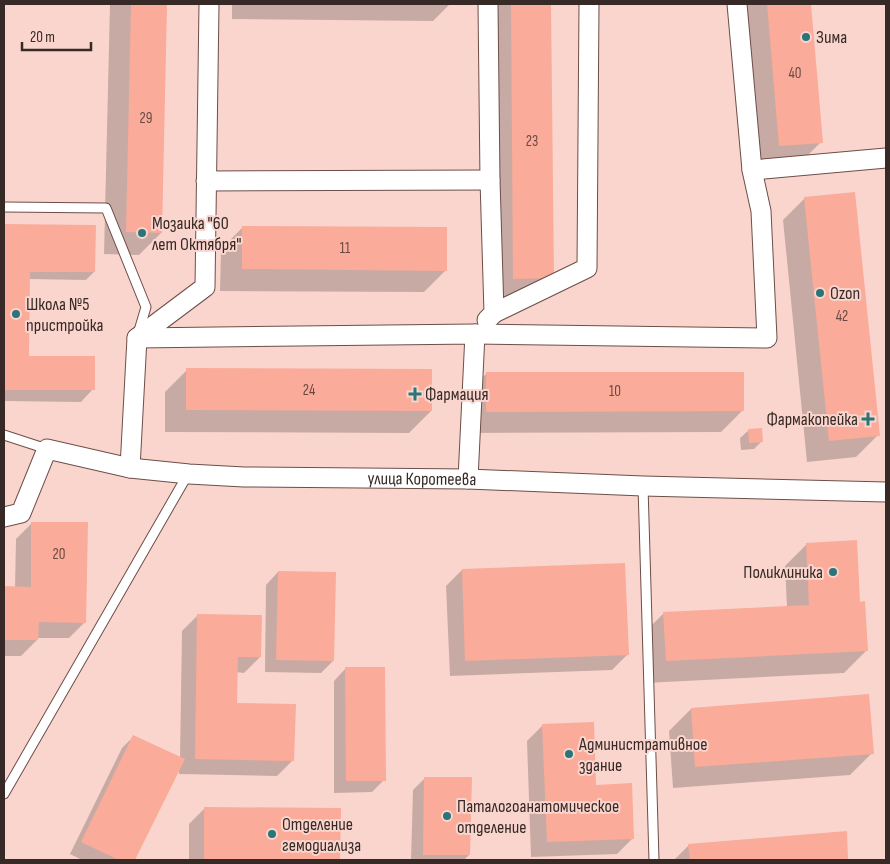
<svg xmlns="http://www.w3.org/2000/svg" width="890" height="864" font-family="'Sofia Sans Condensed',sans-serif">
  <rect width="100%" height="100%" fill="#fad5cd"/>
  <g fill="#0003">
    <polygon points="110,4 166,4 161,233 139,255 104,254"/>
    <polygon points="232,4 450,4 433,21 232,19"/>
    <polygon points="489,4 550,4 552,278 530,300 491,300"/>
    <polygon points="744,4 810,4 821,142 799,164 757,168"/>
    <polygon points="805,198 878,435 856,457 807,462 783,220"/>
    <polygon points="4,225 94,226 94,272 86,280 28,279 28,357 93,389 81,402 4,401"/>
    <polygon points="243,227 446,270 424,292 220,291 221,249"/>
    <polygon points="187,370 431,411 409,433 165,432 165,392"/>
    <polygon points="486,374 743,410 721,432 464,433 464,396"/>
    <polygon points="749,430 762,441 754,449 741,450 740,438"/>
    <polygon points="32,523 85,622 69,638 37,638 37,640 21,656 4,656 4,588 15,588 16,539"/>
    <polygon points="807,544 859,603 866,651 844,673 645,683 642,635 664,613 787,607 785,566"/>
    <polygon points="462,570 628,654 612,670 450,676 446,586"/>
    <polygon points="278,572 333,661 321,673 265,672 266,585"/>
    <polygon points="198,615 260,657 244,673 236,672 235,704 293,760 277,776 179,774 179,767 134,860 82,860 70,854 122,748 134,736 180,758 182,631"/>
    <polygon points="346,668 384,780 372,792 334,793 334,681"/>
    <polygon points="691,709 872,753 850,775 673,788 669,731"/>
    <polygon points="543,725 595,786 633,838 617,854 531,857 527,741"/>
    <polygon points="425,778 469,855 464,860 411,860 413,790"/>
    <polygon points="205,808 339,809 339,860 189,860 189,824"/>
    <polygon points="846,832 847,860 674,860 689,845"/>
  </g>
  <g fill="#fbab99">
    <polygon points="131,4 167,4 162,233 126,232"/>
    <polygon points="511,4 551,4 554,278 513,279"/>
    <polygon points="767,4 811,4 823,143 779,146"/>
    <polygon points="855,192 880,436 829,441 804,197"/>
    <polygon points="4,224 96,225 95,272 30,272 29,356 95,356 95,390 4,390"/>
    <polygon points="242,226 447,227 447,271 242,269"/>
    <polygon points="186,368 432,369 432,411 186,410"/>
    <polygon points="486,372 744,372 744,411 486,412"/>
    <polygon points="762,428 763,442 749,443 748,429"/>
    <polygon points="31,522 88,522 86,623 39,622 38,640 4,640 4,586 31,587"/>
    <polygon points="857,540 860,602 865,601 868,651 666,661 663,612 809,605 806,543"/>
    <polygon points="625,563 629,655 465,661 462,569"/>
    <polygon points="278,571 336,572 334,661 276,660"/>
    <polygon points="197,614 262,615 261,657 238,657 237,703 296,704 294,761 195,759"/>
    <polygon points="345,667 385,667 386,781 346,781"/>
    <polygon points="869,694 874,754 695,767 691,708"/>
    <polygon points="594,722 596,785 632,783 634,839 547,842 542,724"/>
    <polygon points="133,735 185,759 135,860 119,860 81,842"/>
    <polygon points="424,777 472,777 470,855 423,855"/>
    <polygon points="204,807 341,808 340,860 204,860"/>
    <polygon points="847,831 848,860 690,860 688,844"/>
  </g>
  <g fill="none" stroke-linecap="round" stroke-linejoin="round">
    <defs>
      <g id="lane">
        <polyline points="4,207 106,208 146,307 138,334"/>
        <polyline points="4,435 47,449"/>
        <polyline points="643,486 654,860"/>
        <polyline points="4,794 188,474"/>
      </g>
      <g id="street">
        <polyline points="752,170 886,158"/>
        <polyline points="206,181 490,180"/>
        <polyline points="494,313 587,268 589,4"/>
        <polyline points="487,320 494,313 490,180 488,4"/>
        <polyline points="475,334 767,338 761,211 752,170 737,4"/>
        <polyline points="137,338 475,334 468,479"/>
        <polyline points="130,468 137,338 205,287 209,4"/>
        <path id="s1" d="M4 517 21 513 47 449 130 468 189 474 244 477 468 479 643 486 886 492"/>
      </g>
    </defs>
    <use href="#lane" stroke="#6d4e48" stroke-width="11"/>
    <use href="#street" stroke="#6d4e48" stroke-width="21"/>
    <use href="#lane" stroke="#fff" stroke-width="9"/>
    <use href="#street" stroke="#fff" stroke-width="19"/>
  </g>
  <g fill="#2b7578" stroke="#fad5cd" stroke-width="2">
    <circle cx="806" cy="37" r="5"/>
    <circle cx="142" cy="233" r="5"/>
    <circle cx="820" cy="293" r="5"/>
    <circle cx="16" cy="314" r="5"/>
    <path d="M412.5 386.5h5v5h5v5h-5v5h-5v-5h-5v-5h5z"/>
    <path d="M865.5 411.5h5v5h5v5h-5v5h-5v-5h-5v-5h5z"/>
    <circle cx="833" cy="572" r="5"/>
    <circle cx="569" cy="754" r="5"/>
    <circle cx="447" cy="816" r="5"/>
    <circle cx="272" cy="834" r="5"/>
  </g>
  <g text-anchor="middle" stroke-width="4" stroke-linejoin="round" paint-order="stroke">
    <g font-size="15" fill="#684a43">
      <text x="795" y="78">40</text>
      <text x="146" y="123">29</text>
      <text x="532" y="146">23</text>
      <text x="345" y="253">11</text>
      <text x="842" y="321">42</text>
      <text x="309" y="395">24</text>
      <text x="615" y="396">10</text>
      <text x="59" y="559">20</text>
    </g>
    <g font-size="18" fill="#372a26" stroke="#fad5cd" text-anchor="start">
      <text x="816" y="43">Зима</text>
      <text x="152" y="229">Мозаика "60<tspan x="152" dy="21">лет Октября"</tspan></text>
      <text x="830" y="299">Ozon</text>
      <text x="26" y="310">Школа №5<tspan x="26" dy="21">пристройка</tspan></text>
      <text x="425" y="400">Фармация</text>
      <text x="858" y="425" text-anchor="end">Фармакопейка</text>
      <text x="823" y="578" text-anchor="end">Поликлиника</text>
      <text x="579" y="750">Административное<tspan x="579" dy="21">здание</tspan></text>
      <text x="457" y="812">Паталогоанатомическое<tspan x="457" dy="21">отделение</tspan></text>
      <text x="282" y="830">Отделение<tspan x="282" dy="21">гемодиализа</tspan></text>
    </g>
    <g font-size="18" fill="#372a26" stroke="#fad5cd">
      <text dy="6" stroke="none"><textPath href="#s1" startOffset="464">улица Коротеева</textPath></text>
    </g>
  </g>
  <rect width="890" height="864" fill="none" stroke="#372a26" stroke-width="10"/>
  <path d="M22 42v8h69v-8" fill="none" stroke="#372a26" stroke-width="2.5"/>
  <text x="30" y="42" font-size="15" fill="#372a26" stroke="#fad5cd" stroke-width="4" paint-order="stroke">20 m</text>
</svg>
